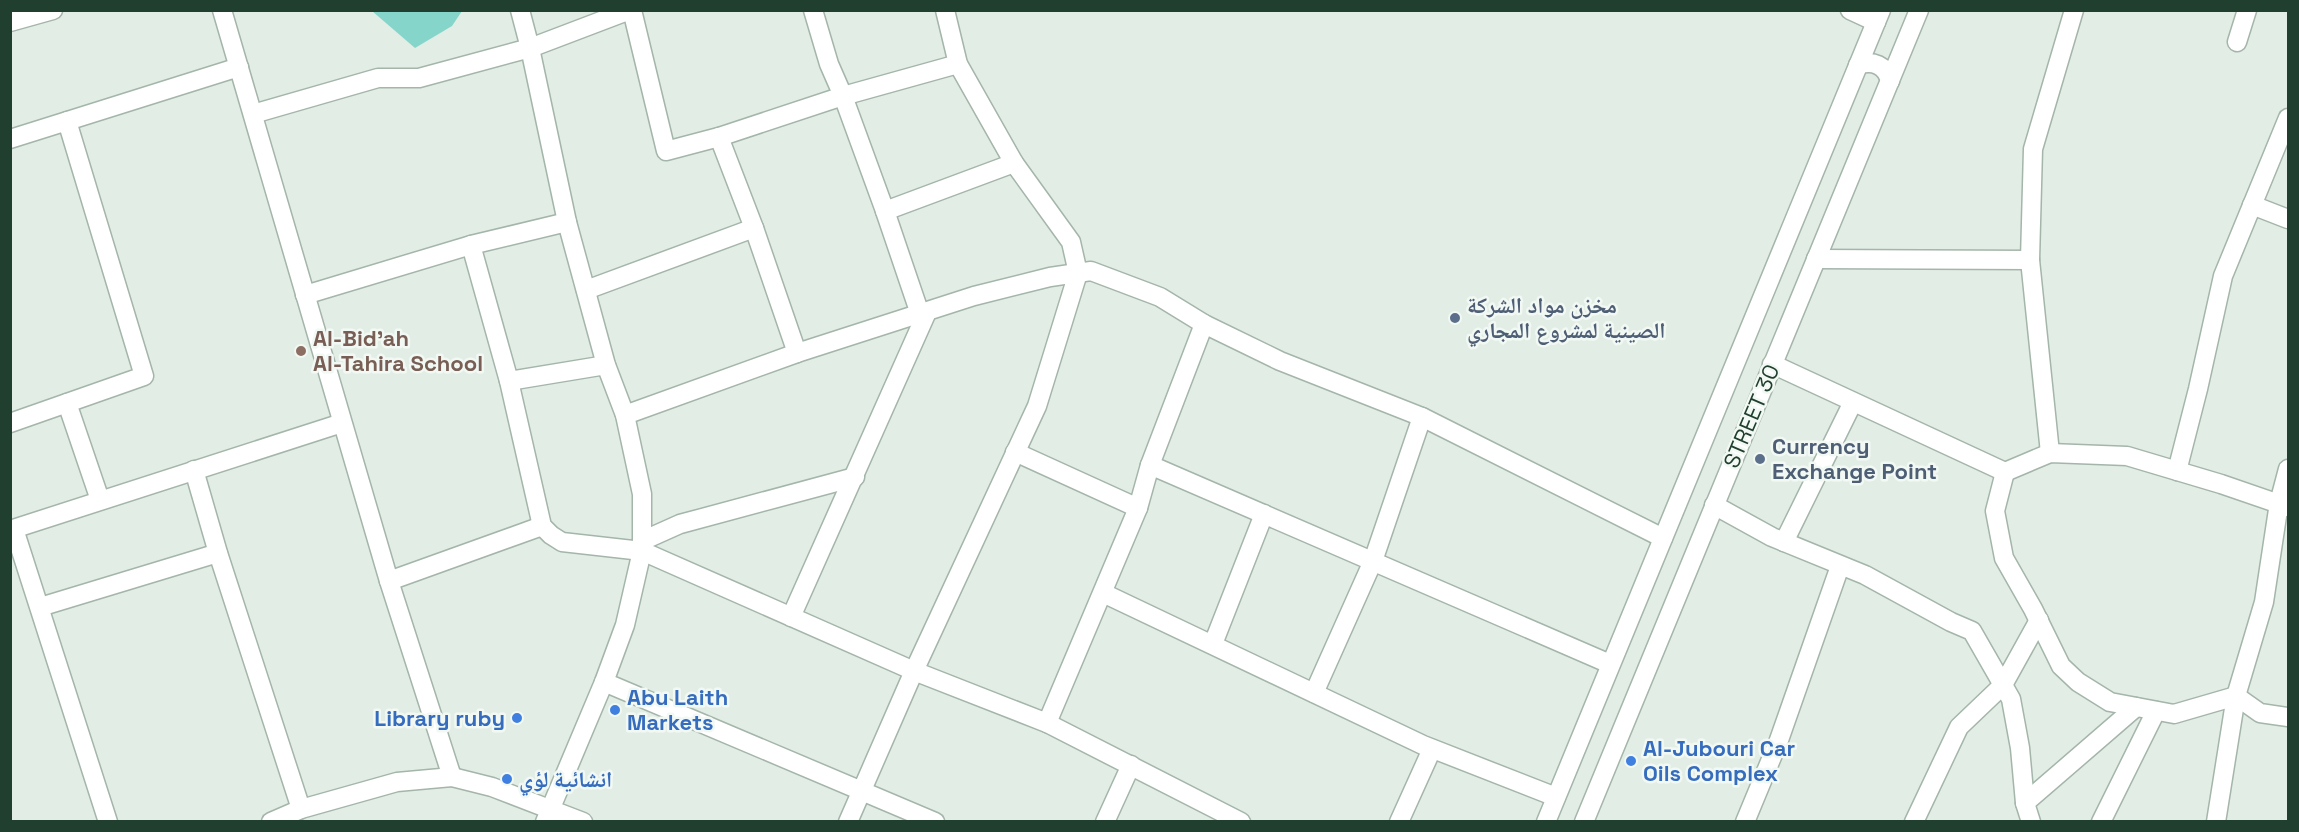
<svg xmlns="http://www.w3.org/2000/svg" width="2299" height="832" font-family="'Space Grotesk','Noto Naskh Arabic',sans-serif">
  <rect width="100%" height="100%" fill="#e2ede5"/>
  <polygon fill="#86d5cb" points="372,11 462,11 452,26 415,48"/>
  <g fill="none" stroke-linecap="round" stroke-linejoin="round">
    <defs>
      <g id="minor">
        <polyline points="222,10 389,581 452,777"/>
        <polyline points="520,10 530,48 567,222 606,365 625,415 642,494 642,551 625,625 604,682 545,822"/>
        <polyline points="632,10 666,151 719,137 843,96 958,64"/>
        <polyline points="813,10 829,64 843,96 885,211 920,314"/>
        <polyline points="1850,10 1876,22"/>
        <polyline points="10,22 53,10"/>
        <polyline points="2237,42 2247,10"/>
        <polyline points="253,114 378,78 419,78 530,48 630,10"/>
        <polyline points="719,137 754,228 797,353"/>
        <polyline points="10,139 239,67"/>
        <polyline points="2252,205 2288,219"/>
        <polyline points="885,211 1014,163"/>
        <polyline points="471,245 509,381 542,526 551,535 562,542 642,551 914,671 1047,723 1241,822"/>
        <polyline points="1816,259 2030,260"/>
        <polyline points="586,290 754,228"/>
        <polyline points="305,295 471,245 567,222"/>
        <polyline points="1772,364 2005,472 2050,453 2127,456 2221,484 2288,507"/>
        <polyline points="509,381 606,365"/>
        <polyline points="67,403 100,500"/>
        <polyline points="625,415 797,353 974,296 1050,277 1091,271 1160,297 1204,324 1280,361 1422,417 1663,538"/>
        <polyline points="10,423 144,376 67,121"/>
        <polyline points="1015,452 1138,508"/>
        <polyline points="2050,453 2030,260 2033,149 2074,10"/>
        <polyline points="1150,465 1610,664"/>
        <polyline points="194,470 218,553 301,809"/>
        <polyline points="2177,471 2198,389 2223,276 2288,118"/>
        <polyline points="2005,472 1995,511 2004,558 2033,609 2061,666 2078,682 2110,702 2174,714 2236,696 2260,713 2288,717"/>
        <polyline points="1714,505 1772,537 1865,575 1951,622 1972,631 2011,699 2020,748 2025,803 2031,822"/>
        <polyline points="14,529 108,822"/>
        <polyline points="10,530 342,423"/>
        <polyline points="642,541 680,524 855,477"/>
        <polyline points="1784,542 1853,402"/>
        <polyline points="389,581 542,526"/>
        <polyline points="1103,593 1423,745 1556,797"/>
        <polyline points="40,607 218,553"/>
        <polyline points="791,617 927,312"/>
        <polyline points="1213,644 1264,514"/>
        <polyline points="604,682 935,822"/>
        <polyline points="1314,693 1373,561 1422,417"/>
        <polyline points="1047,723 1138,508 1150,465 1204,324"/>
        <polyline points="2025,803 2136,707"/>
        <polyline points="271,822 301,809 397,782 452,777 492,787 583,822"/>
        <polyline points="848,822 914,671 1037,406 1078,273 1071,242 1014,163 958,64 945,10"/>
        <polyline points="1105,822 1131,765"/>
        <polyline points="1399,822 1432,749"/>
        <polyline points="1745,822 1779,740 1840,566"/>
        <polyline points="1914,822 1959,727 2003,685 2039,620"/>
        <polyline points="2101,822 2156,711"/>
        <polyline points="2216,822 2236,696 2264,602 2279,503 2288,469"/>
      </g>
      <g id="tertiary">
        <path d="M1858 65C1873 60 1886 65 1890 81"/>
        <polyline points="1546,822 1881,10"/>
        <polyline points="1584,822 1919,10"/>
      </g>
    </defs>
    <use href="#minor" stroke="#a4b5aa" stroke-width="21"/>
    <use href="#tertiary" stroke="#a4b5aa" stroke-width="21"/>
    <use href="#minor" stroke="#fff" stroke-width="18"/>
    <use href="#tertiary" stroke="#fff" stroke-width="18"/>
  </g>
  <g fill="#5c6f8a" stroke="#f2f9f4" stroke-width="2">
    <circle cx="1455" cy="318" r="6"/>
    <circle cx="1760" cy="459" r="6"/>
  </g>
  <circle fill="#8d6e63" stroke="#f2f9f4" stroke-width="2" cx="301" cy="351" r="6"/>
  <g fill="#3f7fe0" stroke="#f2f9f4" stroke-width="2">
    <circle cx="615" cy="710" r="6"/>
    <circle cx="517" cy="718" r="6"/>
    <circle cx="1631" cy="761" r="6"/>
    <circle cx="507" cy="779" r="6"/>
  </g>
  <g text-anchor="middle" stroke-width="5" stroke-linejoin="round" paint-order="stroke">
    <g font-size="22" font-weight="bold" fill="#4e5e75" stroke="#f2f9f4" text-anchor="start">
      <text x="1467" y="313">مخزن مواد الشركة<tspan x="1467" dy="25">الصينية لمشروع المجاري</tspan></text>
      <text x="1772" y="454">Currency<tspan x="1772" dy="25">Exchange Point</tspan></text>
    </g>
    <g font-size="22" font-weight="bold" fill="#785e54" stroke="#f2f9f4" text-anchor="start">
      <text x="313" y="346">Al-Bid’ah<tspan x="313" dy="25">Al-Tahira School</tspan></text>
    </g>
    <g font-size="22" fill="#213f2e" stroke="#f2f9f4">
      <text transform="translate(1751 416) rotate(-67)" y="8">STREET 30</text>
    </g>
    <g font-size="22" font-weight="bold" fill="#366cbe" stroke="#f2f9f4" text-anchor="start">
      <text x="627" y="705">Abu Laith<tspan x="627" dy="25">Markets</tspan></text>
      <text x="505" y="726" text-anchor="end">Library ruby</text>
      <text x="1643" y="756">Al-Jubouri Car<tspan x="1643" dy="25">Oils Complex</tspan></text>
      <text x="519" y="787">انشائية لؤي</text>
    </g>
  </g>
  <rect width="2299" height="832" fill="none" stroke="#213f2e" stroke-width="24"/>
</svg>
